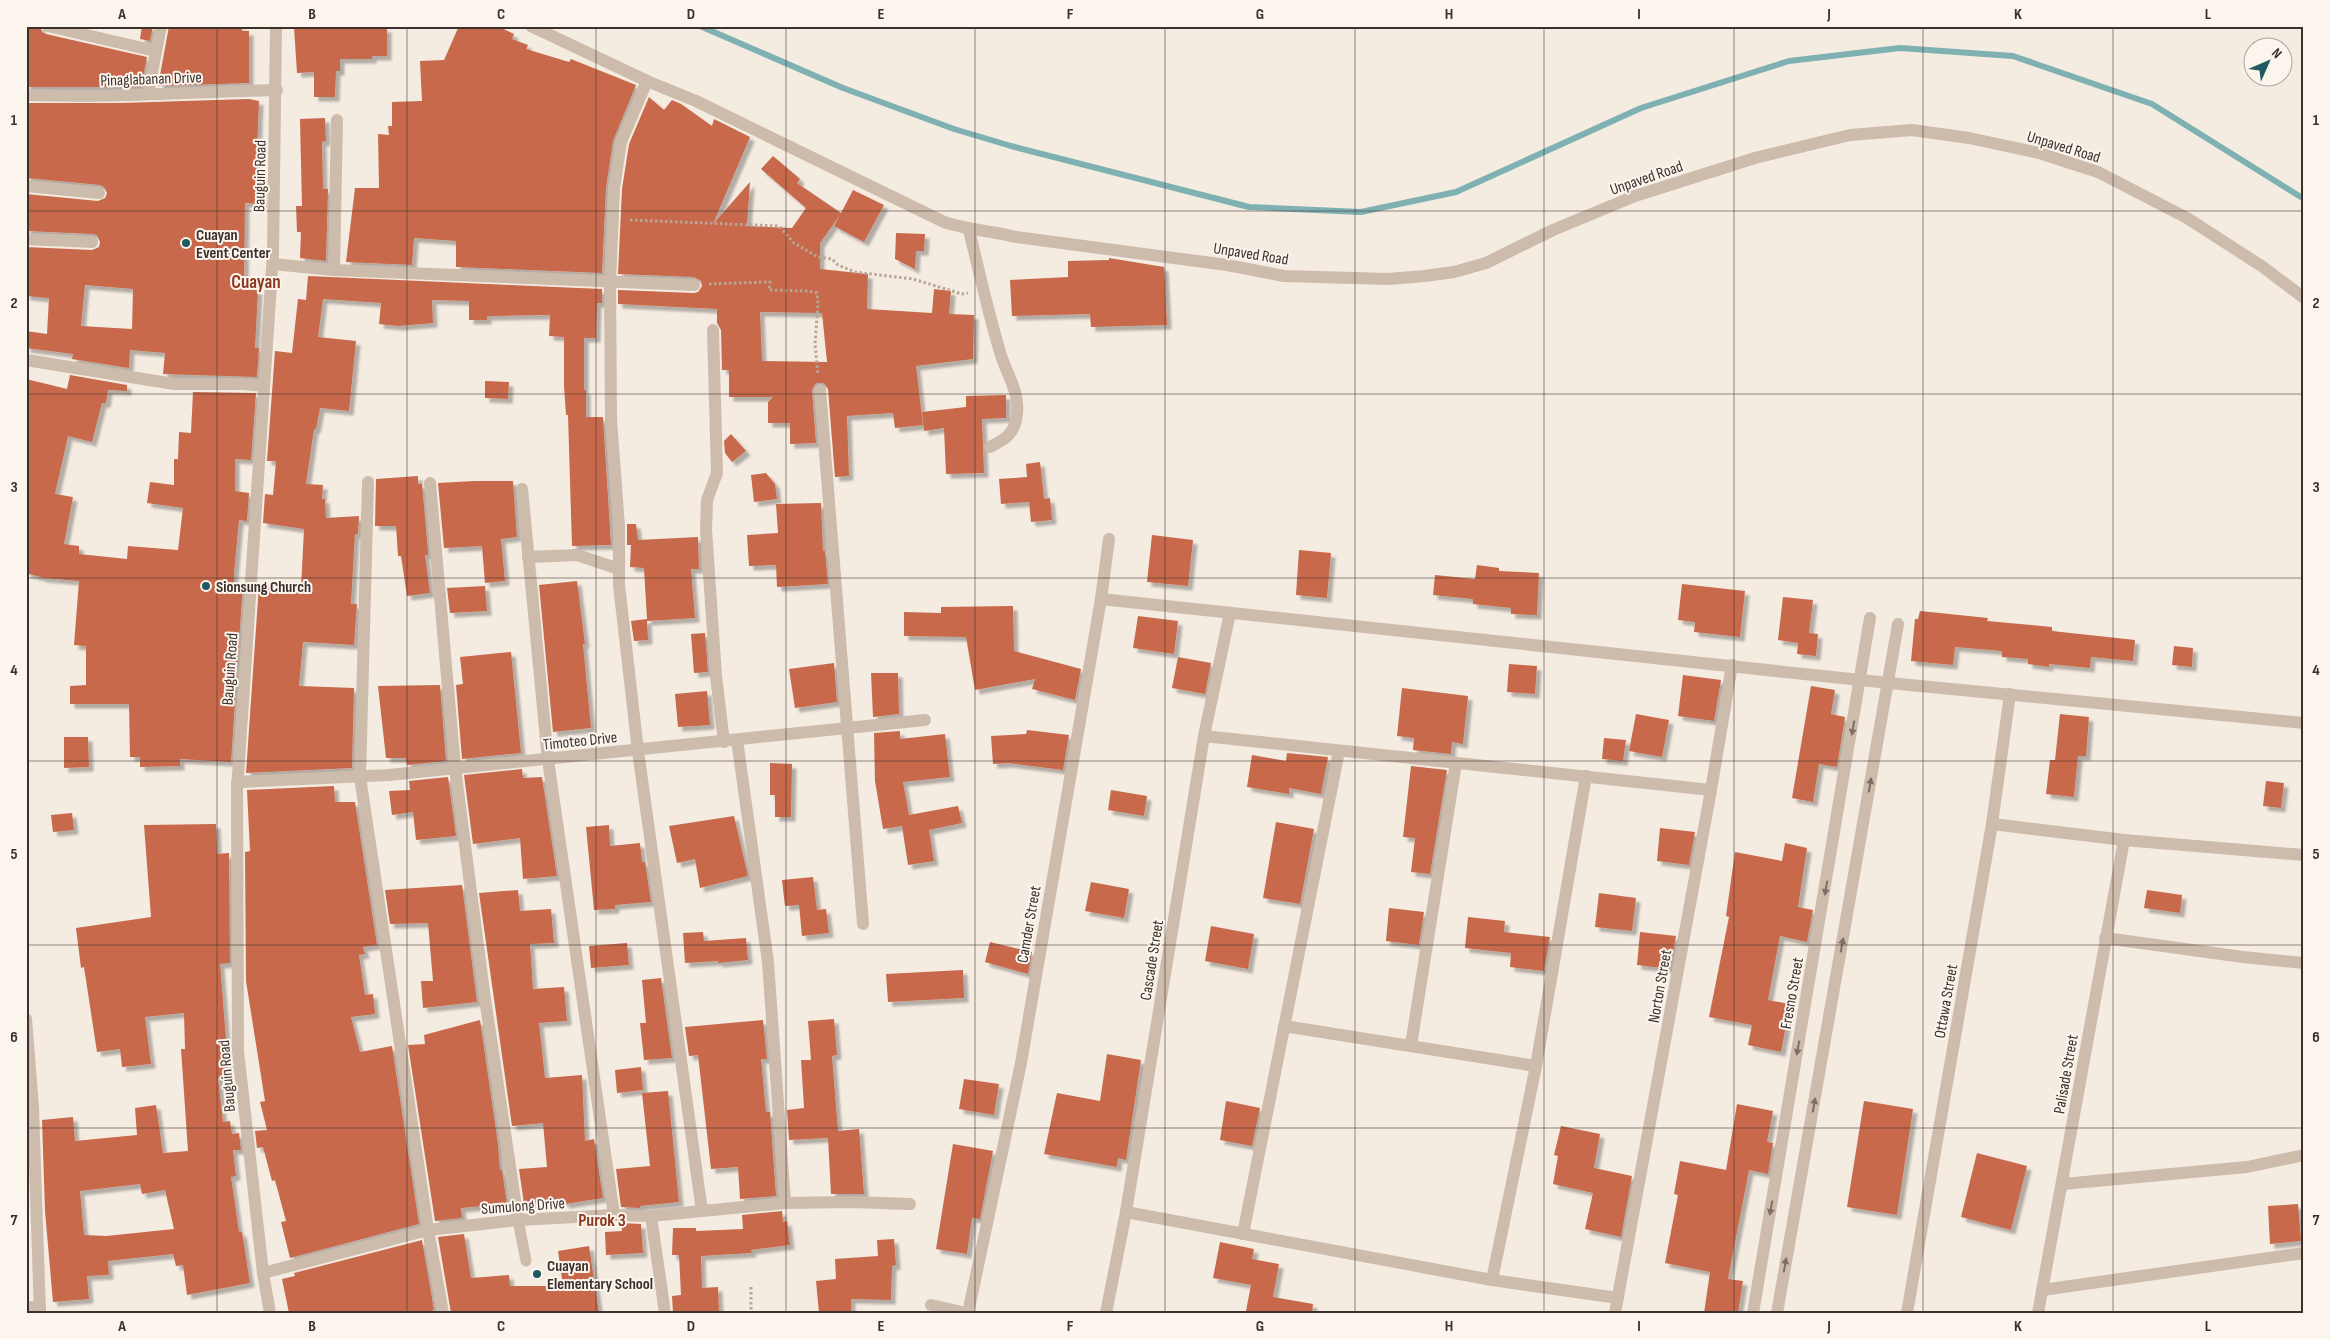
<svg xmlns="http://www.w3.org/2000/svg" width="2330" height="1339" font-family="'Sofia Sans Condensed',sans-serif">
  <defs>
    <filter id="shadow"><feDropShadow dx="4.5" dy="4.5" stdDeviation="1" flood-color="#0004"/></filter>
  </defs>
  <rect width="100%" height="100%" fill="#f4ebe1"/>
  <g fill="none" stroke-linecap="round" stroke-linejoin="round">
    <polyline stroke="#7fb0b2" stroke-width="6" points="700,26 843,88 954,129 1011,146 1249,207 1361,212 1456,192 1641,108 1789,61 1900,48 2013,56 2152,104 2304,199"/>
  </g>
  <g fill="#c8694b" fill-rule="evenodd" filter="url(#shadow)">
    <polygon points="26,26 40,26 42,32 46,34 147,57 141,87 26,87"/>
    <polygon points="142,26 153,26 150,41 140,39"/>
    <polygon points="169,26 242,26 242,31 249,31 249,83 158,86"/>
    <polygon points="355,26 387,28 387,56 372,56 372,59 340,59 340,71 336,71 335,97 314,97 314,72 297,73 294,27"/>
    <polygon points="459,26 497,26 514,34 512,39 528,45 526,49 569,62 571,59 636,85 613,141 606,188 602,273 456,267 456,241 414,238 412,265 346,262 355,188 379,188 378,134 389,135 388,126 392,126 392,102 422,101 420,61 444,60"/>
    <path d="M649 97 664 110 672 100 681 104 712 126 714 119 750 137 713 224 750 182 747 226 792 228 806 208 761 169 773 156 800 179 797 183 841 213 853 190 884 205 864 242 834 226 840 215 820 243V269L868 274 867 309 932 313 934 289 951 291 949 314 974 315 973 359 916 366 923 425 895 428 893 413 847 416 849 476 835 477 828 389 824 383H816L812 390 816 443 790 444V423H768V402L773 397H729V370H722L721 330 717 323V309L618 304V290L694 293 698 292 702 286 701 281 694 277 618 274 622 189 629 144ZM760 312 822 313 827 362 762 361Z"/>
    <path d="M249 99 259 101 256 172 262 173V204L245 203 244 289 258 290 255 348H259L257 377 163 374 165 353 130 350 129 368 72 359 73 354 26 348V331L47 334 49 298 26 296V247L92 250 99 247 100 242 97 235 92 234 26 231V194L98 201 105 198 107 193 104 187 100 185 26 178V103H120ZM85 285 133 289 132 329 81 326Z"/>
    <polygon points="325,118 326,141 322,142 323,189 328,189 326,261 300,258 301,232 297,232 296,206 302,206 300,119"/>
    <polygon points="896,233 925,234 924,251 916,251 915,269 895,259"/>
    <polygon points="1109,258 1164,267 1167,325 1091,327 1090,314 1012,316 1010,280 1068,277 1068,261 1109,260"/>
    <polygon points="308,276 602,289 602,303 597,303 596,338 584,338 584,390 586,390 586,417 603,417 611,545 572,546 568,415 566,415 564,386 564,337 549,336 550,315 487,316 487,320 469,320 469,301 432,300 433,323 398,326 379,324 381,303 323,299 318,337 356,341 349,411 320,408 316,429 314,429 306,484 323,485 322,499 325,499 326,518 359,516 358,534 355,534 351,604 357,604 354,645 303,642 299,686 354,688 352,768 246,773 259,585 301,588 304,529 263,523 265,494 273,495 276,461 267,461 275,351 292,353 298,299 306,300"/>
    <polygon points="70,375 127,385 127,391 108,390 106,403 102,403 92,442 68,436 55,494 73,497 64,544 79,546 79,554 127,559 128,546 178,550 183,508 147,503 150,482 174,485 174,459 178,459 179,432 191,433 193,392 256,393 251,460 235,459 235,491 249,493 247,521 239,520 234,574 234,583 243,583 231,762 180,759 180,766 140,767 140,757 130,757 129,704 70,704 70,686 86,685 86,646 74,645 79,581 44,578 26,573 26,379 67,389"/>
    <polygon points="485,381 509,382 508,399 485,398"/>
    <polygon points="1006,395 1006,418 982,419 984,473 946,474 944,428 924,431 922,412 966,407 966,396"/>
    <polygon points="731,434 746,451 732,462 725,453 724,441"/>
    <polygon points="1040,462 1044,499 1050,498 1052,520 1031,522 1029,502 1001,504 999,479 1027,477 1026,464"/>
    <polygon points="766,473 775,484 777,499 754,502 751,475"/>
    <polygon points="418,476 418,484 422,484 428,551 428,555 425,555 430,593 407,596 401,556 398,556 396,526 375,526 376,479"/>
    <polygon points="474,481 513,481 517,537 501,539 505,581 485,583 482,546 444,548 438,483"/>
    <polygon points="821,503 823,551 825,551 828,584 777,587 776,565 749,566 747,535 778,533 776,504"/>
    <polygon points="627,524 636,524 638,540 698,537 699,569 691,569 695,618 647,621 648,640 634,641 631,621 647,619 644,568 630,567 631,545 627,545"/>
    <polygon points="1152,535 1193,540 1188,586 1147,582"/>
    <polygon points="1299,550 1331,553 1327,598 1296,595"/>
    <polygon points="1477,565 1499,568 1499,571 1539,573 1537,615 1511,614 1511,608 1473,604 1473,599 1433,595 1435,575 1475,579"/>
    <polygon points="577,581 585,644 583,644 591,728 553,732 539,585"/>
    <polygon points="1682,584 1745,591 1740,637 1694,632 1695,622 1678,620"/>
    <polygon points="485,586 487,611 450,613 447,588"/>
    <polygon points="1783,597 1813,600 1809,633 1818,634 1816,656 1797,654 1798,643 1778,640"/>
    <polygon points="1013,606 1014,651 1081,669 1075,700 1032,689 1035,679 975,690 966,637 904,636 904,612 941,613 941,607"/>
    <polygon points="1920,611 1988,618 1987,621 2052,627 2052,631 2135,640 2133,661 2091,657 2090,668 2049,664 2049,667 2028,664 2028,659 2002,657 2002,651 1955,647 1953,665 1911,661 1915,619 1918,619"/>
    <polygon points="1138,616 1178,621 1174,654 1133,648"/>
    <polygon points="705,633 708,672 694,673 691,634"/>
    <polygon points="2174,646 2193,648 2192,667 2172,665"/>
    <polygon points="511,652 521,753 462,759 456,685 463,684 460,657"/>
    <polygon points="1178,657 1211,663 1205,694 1172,688"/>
    <polygon points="834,663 837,702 795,708 789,669"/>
    <polygon points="1509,664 1537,666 1535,694 1507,692"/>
    <polygon points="871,673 898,673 899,714 873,717"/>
    <polygon points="1683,675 1721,680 1714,721 1678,716"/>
    <polygon points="440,685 446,761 407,765 406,758 386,758 378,686"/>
    <polygon points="1811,686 1835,690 1831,714 1845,717 1837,767 1819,764 1813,802 1792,798"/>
    <polygon points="1402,688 1468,696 1463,744 1452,742 1451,754 1413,750 1414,738 1397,736"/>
    <polygon points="707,691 710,725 678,727 675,694"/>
    <polygon points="1636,714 1669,720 1662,757 1629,751"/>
    <polygon points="2060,714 2089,717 2086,756 2078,756 2074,797 2046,794 2050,760 2055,760"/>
    <polygon points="1027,730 1069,735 1063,770 1008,763 993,764 991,736 1026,734"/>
    <polygon points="900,731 900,739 945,734 950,777 903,782 909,815 958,806 962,823 929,830 934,861 908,865 902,826 883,829 875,781 874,733"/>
    <polygon points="64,737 88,737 89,767 64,768"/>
    <polygon points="1604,738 1626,740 1623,761 1602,759"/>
    <polygon points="1287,753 1328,757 1321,794 1289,788 1289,794 1247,787 1252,755 1286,761"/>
    <polygon points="770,763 792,764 791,817 775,817 775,795 770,795"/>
    <polygon points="1411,766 1447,770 1430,874 1411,872 1415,838 1403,837"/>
    <polygon points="522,769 523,778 542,777 557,876 523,879 520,838 473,844 464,775"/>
    <polygon points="448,777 456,836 416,840 413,812 392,815 389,791 410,790 409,781"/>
    <polygon points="2266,781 2284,783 2281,808 2263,806"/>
    <polygon points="334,786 335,802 355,802 377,945 363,947 365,954 359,955 365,995 373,994 375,1014 351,1017 360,1052 392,1046 419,1224 290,1258 281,1222 286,1221 275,1180 272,1181 263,1147 257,1148 255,1131 267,1130 260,1102 265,1101 246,981 245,852 250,851 247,790"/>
    <polygon points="1111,790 1147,796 1144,816 1108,810"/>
    <polygon points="72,813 74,830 53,832 51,815"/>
    <polygon points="734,816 748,876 700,888 695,859 677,863 669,826"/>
    <polygon points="1276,822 1314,829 1300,904 1263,898"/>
    <path d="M216 824 217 854 229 853 230 963 220 964 229 1077 218 1078 223 1122 230 1121 232 1134 239 1133 241 1150H233L236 1176 231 1177 239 1232H242L250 1283 187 1295 183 1265 176 1266 173 1254 108 1261 109 1275 87 1276 89 1299 53 1302 45 1211 42 1120 73 1117 75 1141 137 1135 135 1108 156 1105 163 1153 188 1151 181 1049H185L184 1013 145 1017 151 1064 122 1067 120 1049 97 1052 84 967 81 968 76 928 151 917 144 825ZM140 1184 142 1194 165 1190 174 1229 106 1236 84 1235 80 1191Z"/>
    <polygon points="609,825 610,846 640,843 642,862 645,862 651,902 615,905 615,909 594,910 586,827"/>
    <polygon points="1660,828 1695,832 1689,865 1657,861"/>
    <polygon points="1785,843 1807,848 1798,907 1813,910 1807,942 1780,936 1768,1000 1790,1004 1781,1052 1748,1045 1752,1025 1709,1017 1729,917 1726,916 1735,852 1782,861"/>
    <polygon points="813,877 817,910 826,909 829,933 802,936 799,905 785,906 782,880"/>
    <polygon points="1091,882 1129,889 1124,918 1085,911"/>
    <polygon points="462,885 477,1002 423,1008 421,981 433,981 428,923 390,924 385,890"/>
    <polygon points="518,890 520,911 551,909 554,943 530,944 533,989 564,987 567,1021 539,1023 545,1078 582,1075 585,1141 594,1139 603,1198 565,1204 564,1201 524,1204 519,1169 547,1167 543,1123 512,1126 479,893"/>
    <polygon points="2147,890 2182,895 2180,913 2144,908"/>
    <polygon points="1599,893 1636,898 1632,931 1595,927"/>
    <polygon points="1389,908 1424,912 1419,945 1386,941"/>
    <polygon points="1468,917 1505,921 1504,932 1550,937 1544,971 1510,967 1511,953 1465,948"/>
    <polygon points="1211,926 1254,934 1248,969 1205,961"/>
    <polygon points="703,932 704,941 746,938 748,960 718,963 718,961 685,963 683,933"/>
    <polygon points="1640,932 1676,936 1670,969 1637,965"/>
    <polygon points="990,942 1032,952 1028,974 985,962"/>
    <polygon points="627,943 629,965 591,968 589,946"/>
    <polygon points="963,970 964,998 888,1002 886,974"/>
    <polygon points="661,978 672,1058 644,1060 640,1023 646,1023 642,980"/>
    <polygon points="834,1019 837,1055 832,1056 838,1131 859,1129 864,1194 831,1194 828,1138 789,1140 787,1110 804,1108 801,1060 811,1060 808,1021"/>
    <polygon points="480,1020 498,1144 500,1170 502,1170 507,1204 461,1208 462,1218 435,1221 408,1045 425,1044 424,1035"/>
    <polygon points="763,1020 767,1059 761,1059 766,1112 770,1112 776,1196 740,1199 738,1167 711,1169 698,1055 689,1056 685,1027"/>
    <polygon points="1107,1054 1141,1060 1126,1160 1118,1158 1117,1167 1044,1154 1057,1093 1100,1101"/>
    <polygon points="641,1067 643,1090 617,1093 615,1070"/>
    <polygon points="964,1079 999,1084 994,1115 959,1109"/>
    <polygon points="668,1091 679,1202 640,1206 640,1208 621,1207 616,1169 650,1166 642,1093"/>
    <polygon points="1226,1101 1260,1108 1252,1146 1220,1140"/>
    <polygon points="1864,1101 1913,1109 1897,1215 1847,1207"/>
    <polygon points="1737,1104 1773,1111 1767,1142 1773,1143 1768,1174 1749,1170 1728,1279 1743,1281 1738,1313 1704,1313 1710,1272 1665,1263 1678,1195 1674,1194 1680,1161 1726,1170"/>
    <polygon points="1561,1126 1600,1134 1594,1168 1632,1176 1621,1237 1585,1229 1593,1193 1553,1184 1558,1156 1554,1155"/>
    <polygon points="953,1144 993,1151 980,1219 972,1218 967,1254 936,1249"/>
    <polygon points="1977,1153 2027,1166 2011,1230 1961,1217"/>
    <polygon points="2298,1204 2301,1241 2270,1244 2268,1206"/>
    <polygon points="782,1211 783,1222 787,1221 790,1245 751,1250 752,1253 701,1256 702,1288 718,1287 719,1313 673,1313 672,1296 681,1295 679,1255 672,1255 673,1228 696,1228 696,1231 743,1229 742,1215"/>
    <polygon points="621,1223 641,1224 643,1253 606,1255 605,1232 622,1231"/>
    <polygon points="464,1234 471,1278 509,1275 510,1286 563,1286 558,1251 589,1246 599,1313 451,1313 438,1237"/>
    <polygon points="894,1239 896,1265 892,1266 891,1300 851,1299 851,1313 819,1313 816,1281 836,1279 835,1259 878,1256 877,1240"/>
    <polygon points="422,1240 434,1310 427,1313 289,1313 282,1279 295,1276 294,1273"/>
    <polygon points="1220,1242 1254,1249 1252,1259 1279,1264 1273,1297 1313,1304 1312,1313 1246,1311 1251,1285 1213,1278"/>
  </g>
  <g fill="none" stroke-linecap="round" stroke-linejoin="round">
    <g stroke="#b9a596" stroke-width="3" stroke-dasharray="2.5 2.5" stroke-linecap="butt">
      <polyline points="630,220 779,226 794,243 818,257 832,259 838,265 855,272 913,279 962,294 968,293"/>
      <polyline points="709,284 770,282 769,290 808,291 817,293 818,305 815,344 818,375"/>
      <polyline points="751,1287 751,1313"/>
    </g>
    <polyline stroke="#cdbbac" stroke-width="11" points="518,1220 526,1261"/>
    <g stroke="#cdbbac" stroke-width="12">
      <polyline points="48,26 155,51"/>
      <path d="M531 26 647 81 696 101 944 222C968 230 992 231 1016 237L1227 265 1284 276 1388 279 1425 276 1454 272 1486 263 1553 230 1635 196 1755 158 1850 135 1912 130 1969 138 2039 153 2098 172 2187 218 2263 267 2304 298"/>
      <polyline points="647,81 621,142 614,188 610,282 611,420 619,526 619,585 638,751 702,1211"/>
      <polyline points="148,93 161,26"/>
      <path d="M26 95C110 98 193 92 277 90"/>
      <polyline points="26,186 99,193"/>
      <path d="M969 230C979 271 988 312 1000 352 1007 377 1022 393 1016 421 1012 436 1003 440 990 447"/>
      <polyline points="26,239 92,242"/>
      <polyline points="273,264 334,270 694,285"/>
      <polyline points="334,270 337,120"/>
      <polyline points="713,330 717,473 707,500 706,530 716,676 724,742"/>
      <polyline points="26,360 174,384 243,384 264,386"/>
      <polyline points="820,390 863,924"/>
      <polyline points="368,482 360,777 428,1230 443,1313"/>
      <polyline points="430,483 455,768 484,992 518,1220"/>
      <polyline points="522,489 548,760 614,1215"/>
      <polyline points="528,557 577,555 619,569"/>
      <polyline points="1101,599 1889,683 2304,723"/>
      <polyline points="1204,736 1711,790"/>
      <polyline points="737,740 768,962 785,1203"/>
      <polyline points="237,782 389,775 925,720"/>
      <polyline points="1992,824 2124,840 2304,855"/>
      <polyline points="2105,938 2243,957 2304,963"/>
      <polyline points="26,1019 33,1108 40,1313"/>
      <polyline points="1284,1026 1536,1066"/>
      <polyline points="1411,1045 1456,763"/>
      <polyline points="2063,1184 2247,1167 2304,1155"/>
      <polyline points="1126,1212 1492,1280 1618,1298"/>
      <polyline points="651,1216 665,1313"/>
      <polyline points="1243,1234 1339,751"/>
      <polyline points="263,1273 428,1230 518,1220 614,1215 651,1216 785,1203 851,1202 910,1204"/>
      <polyline points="1492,1280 1536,1066 1586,776"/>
      <polyline points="2042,1290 2304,1253"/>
      <polyline points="931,1305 966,1313"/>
      <polyline points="26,1307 40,1308"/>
      <polyline points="968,1313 1021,1063 1101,599 1109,539"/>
      <polyline points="1106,1313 1126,1212 1204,736 1230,613"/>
      <polyline points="1615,1313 1711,790 1732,665"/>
      <polyline points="1753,1313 1870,618"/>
      <polyline points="1777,1313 1898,624"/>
      <polyline points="1907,1313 1992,824 2010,694"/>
      <polyline points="2038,1313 2124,840"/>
    </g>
    <polyline stroke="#cdbbac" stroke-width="12" points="270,1313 263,1273 238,1051 237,790 273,254 276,26"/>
  </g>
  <defs><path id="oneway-solid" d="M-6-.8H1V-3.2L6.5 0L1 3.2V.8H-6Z" transform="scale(1.25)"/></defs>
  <g fill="#7d6f65">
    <use href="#oneway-solid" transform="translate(1853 728) rotate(100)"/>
    <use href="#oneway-solid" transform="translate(1870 785) rotate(-80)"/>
    <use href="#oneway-solid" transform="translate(1826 888) rotate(100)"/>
    <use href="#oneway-solid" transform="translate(1842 945) rotate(-80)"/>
    <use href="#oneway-solid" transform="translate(1798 1048) rotate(100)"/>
    <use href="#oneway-solid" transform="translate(1814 1105) rotate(-80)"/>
    <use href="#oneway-solid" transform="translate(1771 1208) rotate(100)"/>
    <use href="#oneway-solid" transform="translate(1785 1265) rotate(-80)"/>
  </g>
  <path fill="none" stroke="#3b302b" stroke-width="1" stroke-opacity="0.55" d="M217 26V1313M407 26V1313M596 26V1313M786 26V1313M975 26V1313M1165 26V1313M1355 26V1313M1544 26V1313M1734 26V1313M1923 26V1313M2113 26V1313M26 211H2304M26 394H2304M26 578H2304M26 761H2304M26 945H2304M26 1128H2304"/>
  <g fill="#1f5a5e" stroke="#fbf5ee" stroke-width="2">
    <circle cx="186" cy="243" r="5"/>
    <circle cx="206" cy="586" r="5"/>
    <circle cx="537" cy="1274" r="5"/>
  </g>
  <g text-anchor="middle" stroke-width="4" stroke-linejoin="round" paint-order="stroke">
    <g font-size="16" fill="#3b302b" stroke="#fbf5ee">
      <text transform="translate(151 78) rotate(-2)" y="6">Pinaglabanan Drive</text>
      <text transform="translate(2064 146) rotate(17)" y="6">Unpaved Road</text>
      <text transform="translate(259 176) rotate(-89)" y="6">Bauguin Road</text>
      <text transform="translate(1646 177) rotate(-19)" y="6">Unpaved Road</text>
      <text transform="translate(1251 253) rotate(9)" y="6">Unpaved Road</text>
      <text transform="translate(229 669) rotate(-86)" y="6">Bauguin Road</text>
      <text transform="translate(580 740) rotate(-6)" y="6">Timoteo Drive</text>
      <text transform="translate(1028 924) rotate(-80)" y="6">Camder Street</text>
      <text transform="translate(1151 960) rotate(-81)" y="6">Cascade Street</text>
      <text transform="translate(1659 986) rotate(-80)" y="6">Norton Street</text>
      <text transform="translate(1791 993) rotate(-80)" y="6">Fresno Street</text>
      <text transform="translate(1945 1001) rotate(-80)" y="6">Ottawa Street</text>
      <text transform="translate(2065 1074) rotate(-80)" y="6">Palisade Street</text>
      <text transform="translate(226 1076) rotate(-95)" y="6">Bauguin Road</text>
      <text transform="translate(523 1205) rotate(-4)" y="6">Sumulong Drive</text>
    </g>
    <g font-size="16" font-weight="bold" fill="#3b302b" stroke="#fbf5ee" text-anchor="start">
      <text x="196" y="240">Cuayan<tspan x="196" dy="18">Event Center</tspan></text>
      <text x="216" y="592">Sionsung Church</text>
      <text x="547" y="1271">Cuayan<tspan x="547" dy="18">Elementary School</tspan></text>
    </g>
    <g font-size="18" font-weight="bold" fill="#8c3b22" stroke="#fbf5ee">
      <text x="602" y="1226">Purok 3</text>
    </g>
    <g font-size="19" font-weight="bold" fill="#8c3b22" stroke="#fbf5ee">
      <text x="256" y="288">Cuayan</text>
    </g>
  </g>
  <rect width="2330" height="1339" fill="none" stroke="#fbf5ee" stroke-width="55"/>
  <g transform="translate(2268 62) rotate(45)"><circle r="24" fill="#fbf5ee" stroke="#aea6a0"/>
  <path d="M0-4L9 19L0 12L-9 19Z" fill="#1f5a5e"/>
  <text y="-8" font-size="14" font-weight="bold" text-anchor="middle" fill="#3b302b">N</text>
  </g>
  <rect x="28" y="28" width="2274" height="1284" fill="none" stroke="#3b302b" stroke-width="2"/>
  <g font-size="16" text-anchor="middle" font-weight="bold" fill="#3b302b">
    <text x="122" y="19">A</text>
    <text x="312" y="19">B</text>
    <text x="501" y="19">C</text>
    <text x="691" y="19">D</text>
    <text x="881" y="19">E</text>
    <text x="1070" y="19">F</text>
    <text x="1260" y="19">G</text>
    <text x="1449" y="19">H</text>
    <text x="1639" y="19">I</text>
    <text x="1829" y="19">J</text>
    <text x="2018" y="19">K</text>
    <text x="2208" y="19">L</text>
    <text x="14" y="125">1</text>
    <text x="2316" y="125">1</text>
    <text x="14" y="308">2</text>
    <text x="2316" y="308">2</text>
    <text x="14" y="492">3</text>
    <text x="2316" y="492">3</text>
    <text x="14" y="675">4</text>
    <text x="2316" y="675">4</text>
    <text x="14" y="859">5</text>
    <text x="2316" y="859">5</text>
    <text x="14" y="1042">6</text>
    <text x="2316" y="1042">6</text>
    <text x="14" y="1225">7</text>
    <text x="2316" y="1225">7</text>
    <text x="122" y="1331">A</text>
    <text x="312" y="1331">B</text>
    <text x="501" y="1331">C</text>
    <text x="691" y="1331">D</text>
    <text x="881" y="1331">E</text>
    <text x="1070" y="1331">F</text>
    <text x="1260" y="1331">G</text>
    <text x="1449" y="1331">H</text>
    <text x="1639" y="1331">I</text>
    <text x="1829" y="1331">J</text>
    <text x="2018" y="1331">K</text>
    <text x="2208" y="1331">L</text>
  </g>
</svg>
